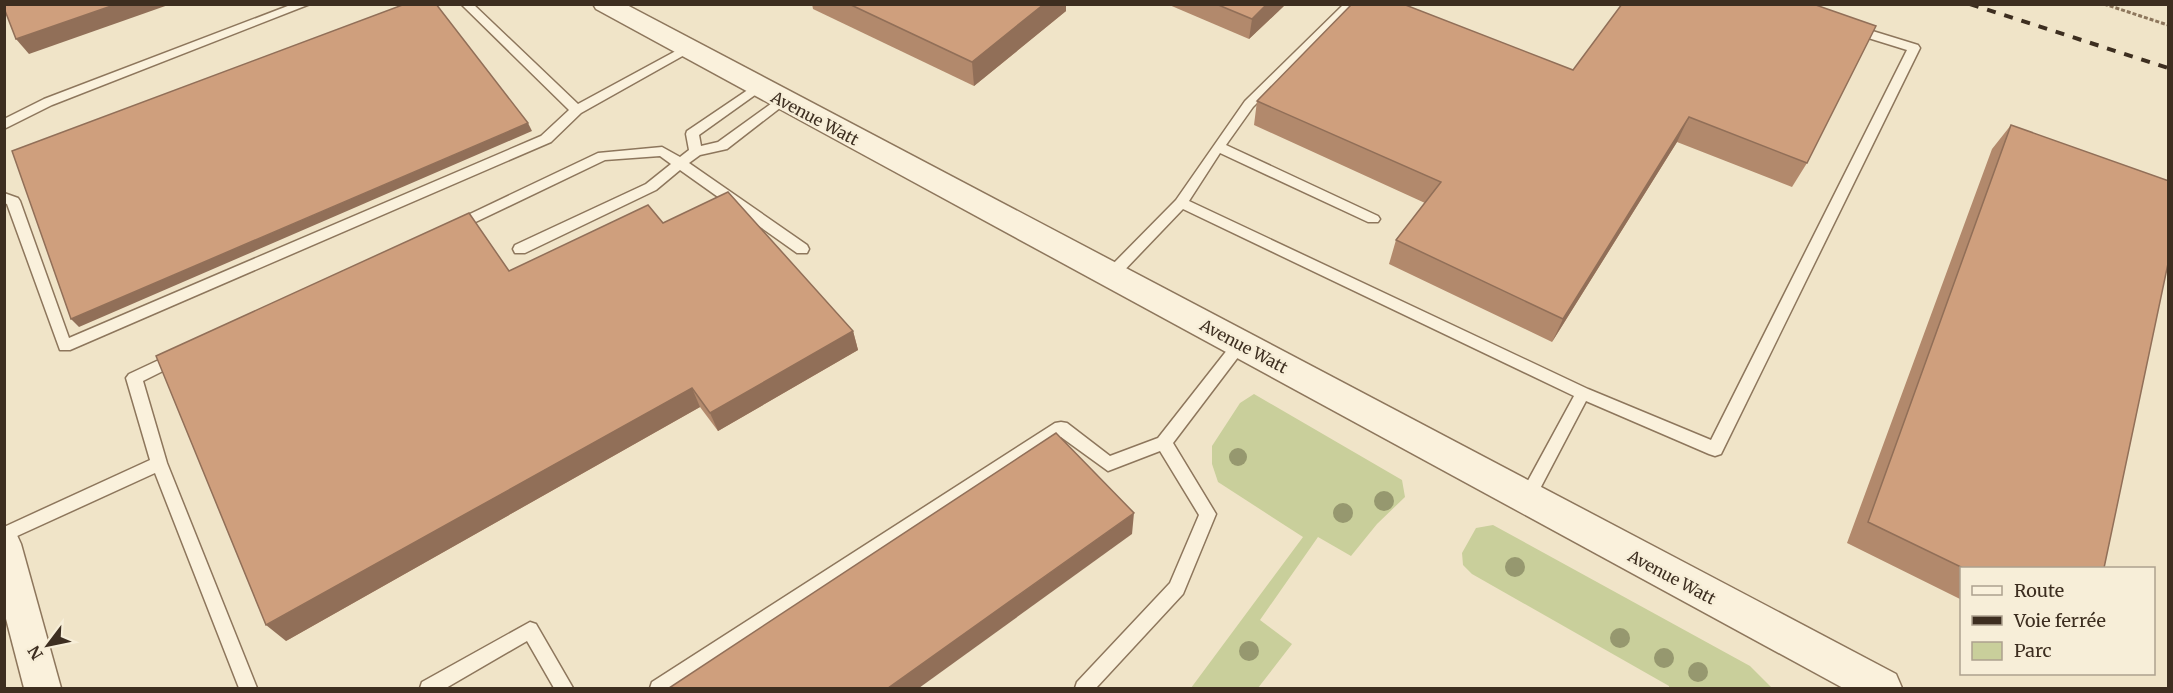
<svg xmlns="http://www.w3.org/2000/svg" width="2173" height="693" font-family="Merriweather,serif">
  <rect width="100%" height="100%" fill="#f0e4c8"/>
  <g fill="#c9cf9b">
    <polygon points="1254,394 1402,480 1405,497 1377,524 1351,556 1318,537 1260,620 1292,644 1258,688 1191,688 1303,537 1218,482 1212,464 1212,446 1240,403"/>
    <polygon points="1493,525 1750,666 1772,688 1669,688 1669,686 1472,574 1463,565 1462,553 1476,528"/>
  </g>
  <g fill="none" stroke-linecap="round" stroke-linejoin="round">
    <defs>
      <g id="service">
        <polygon points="293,4 310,4 52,105 4,129 4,119 44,99"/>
        <polygon points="461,4 473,4 578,104 685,46 689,45 695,49 581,113 551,142 70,350 60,350 7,204 4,203 4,193 18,198 20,201 69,338 541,136 569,110"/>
        <polygon points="1344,4 1356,4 1253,107 1226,145 1378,216 1380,219 1378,222 1368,222 1220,153 1189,201 1588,389 1711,440 1907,50 1849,32 1847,29 1853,25 1918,45 1920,48 1721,454 1715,456 1709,454 1586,401 1532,504 1526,506 1520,504 1518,499 1574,396 1183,209 1116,279 1106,279 1104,275 1106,271 1176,200 1245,101"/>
        <polygon points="758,83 762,84 764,87 762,90 699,135 701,146 718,142 779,98 783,97 789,101 727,149 700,155 689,163 807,245 809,249 807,253 797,253 680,170 656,190 525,253 515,253 513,249 515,245 646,184 671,164 660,156 605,160 461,229 456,231 449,226 451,223 598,153 662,147 680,157 689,150 686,134 687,131"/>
        <polygon points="1240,338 1245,340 1247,344 1245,348 1173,443 1216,514 1183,594 1096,688 1075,688 1077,682 1170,583 1199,515 1160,451 1108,471 1061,437 674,688 650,688 652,682 1055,423 1061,422 1067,423 1110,456 1158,438 1235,340"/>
        <polygon points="176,352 181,354 184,358 181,362 143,381 167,463 257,688 239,688 155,473 4,542 4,527 150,460 126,378 129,374"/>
        <polygon points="530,622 536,624 573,688 554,688 527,641 446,688 420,688 422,682"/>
      </g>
      <polygon id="minor" points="4,529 16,533 21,544 61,688 24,688 4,611"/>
      <polygon id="tertiary" points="593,4 625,4 1896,674 1902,688 1843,688 596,9"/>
    </defs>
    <use href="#service" stroke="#8d765c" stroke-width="3"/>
    <use href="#minor" stroke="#8d765c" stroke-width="3"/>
    <use href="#tertiary" stroke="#8d765c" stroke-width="3"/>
    <polyline stroke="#8d765c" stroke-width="3" stroke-dasharray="4 2" stroke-linecap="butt" points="2104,4 2168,25"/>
    <use href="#service" fill="#faf1dc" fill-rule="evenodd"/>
    <use href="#minor" fill="#faf1dc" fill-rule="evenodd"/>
    <use href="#tertiary" fill="#faf1dc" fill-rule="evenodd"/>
    <polyline stroke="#3d2e20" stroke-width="4" stroke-dasharray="9 9" stroke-linecap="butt" points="1970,4 2168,68"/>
  </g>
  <g fill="#96986f">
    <circle cx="1238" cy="457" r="9"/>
    <circle cx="1384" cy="501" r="10"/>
    <circle cx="1343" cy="513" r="10"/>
    <circle cx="1515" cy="567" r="10"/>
    <circle cx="1620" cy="638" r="10"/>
    <circle cx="1249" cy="651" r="10"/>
    <circle cx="1664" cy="658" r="10"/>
    <circle cx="1698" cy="672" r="10"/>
  </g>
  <g fill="#b2896c">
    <polygon points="812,4 1066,4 1066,11 974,86 813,9"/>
    <polygon points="1167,4 1286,4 1249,39"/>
    <polygon points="1403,4 1807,163 1792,187 1677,142 1552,342 1389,264 1396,240 1425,203 1254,125 1257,101"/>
    <polygon points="2011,125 2104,568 1962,568 1962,600 1847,543 1992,149"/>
    <polygon points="509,271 853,331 858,350 718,431 700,407 286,641"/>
  </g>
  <g fill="#916f58">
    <polygon points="117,4 171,4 29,54 16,39"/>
    <polygon points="1044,4 1066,4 1066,11 974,86 972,62"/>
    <polygon points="1267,4 1286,4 1249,39 1252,19"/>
    <polygon points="1689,117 1677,142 1552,342 1563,319"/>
    <polygon points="528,123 532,131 79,327 71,319"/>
    <polygon points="853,331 858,350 718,431 710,413"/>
    <polygon points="692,388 700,407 286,641 266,625"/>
    <polygon points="1134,513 1132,534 919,688 888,688"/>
  </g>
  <g fill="#cf9f7d" stroke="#916f58" stroke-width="1.5">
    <polygon points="4,4 117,4 16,39 4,8"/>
    <polygon points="405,4 436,4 528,123 71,319 12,151"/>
    <polygon points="849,4 1044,4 972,62"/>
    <polygon points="1216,4 1267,4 1252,19"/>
    <polygon points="1352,4 1403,4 1573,70 1622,4 1813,4 1876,26 1807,163 1689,117 1563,319 1396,240 1441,182 1257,101"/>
    <polygon points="2011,125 2169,181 2169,259 2104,568 1963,568 1868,522"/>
    <polygon points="728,192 853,331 710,413 692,388 266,625 156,356 469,213 509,271 648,205 663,223"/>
    <polygon points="1056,433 1134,513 888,688 669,688"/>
  </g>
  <g text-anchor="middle" stroke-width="5" stroke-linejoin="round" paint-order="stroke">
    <g font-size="16" fill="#3d2e20" stroke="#f7eed8">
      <text transform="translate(815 118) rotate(28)" y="6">Avenue Watt</text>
      <text transform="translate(1244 346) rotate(28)" y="6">Avenue Watt</text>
      <text transform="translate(1672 577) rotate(28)" y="6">Avenue Watt</text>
    </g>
  </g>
  <rect width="2173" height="693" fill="none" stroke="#3d2e20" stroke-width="12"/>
  <rect x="1960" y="567" width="195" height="108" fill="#f7eed8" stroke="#ada18e" stroke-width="1.5"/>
  <rect x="1972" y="586" width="30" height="9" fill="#faf1dc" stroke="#ada18e" stroke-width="1.5"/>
  <text x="2014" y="597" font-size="18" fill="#3d2e20">Route</text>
  <rect x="1972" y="616" width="30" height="9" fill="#3d2e20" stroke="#ada18e" stroke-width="1.5"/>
  <text x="2014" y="627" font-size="18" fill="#3d2e20">Voie ferrée</text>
  <rect x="1972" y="642" width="30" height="18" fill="#c9cf9b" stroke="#ada18e" stroke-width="1.5"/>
  <text x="2014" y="657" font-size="18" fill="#3d2e20">Parc</text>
  <g transform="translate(48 645) rotate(238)" stroke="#f7eed8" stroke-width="4.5" paint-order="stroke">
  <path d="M0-4.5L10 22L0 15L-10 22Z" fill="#3d2e20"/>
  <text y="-9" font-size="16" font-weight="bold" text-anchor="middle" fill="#3d2e20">N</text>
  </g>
</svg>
